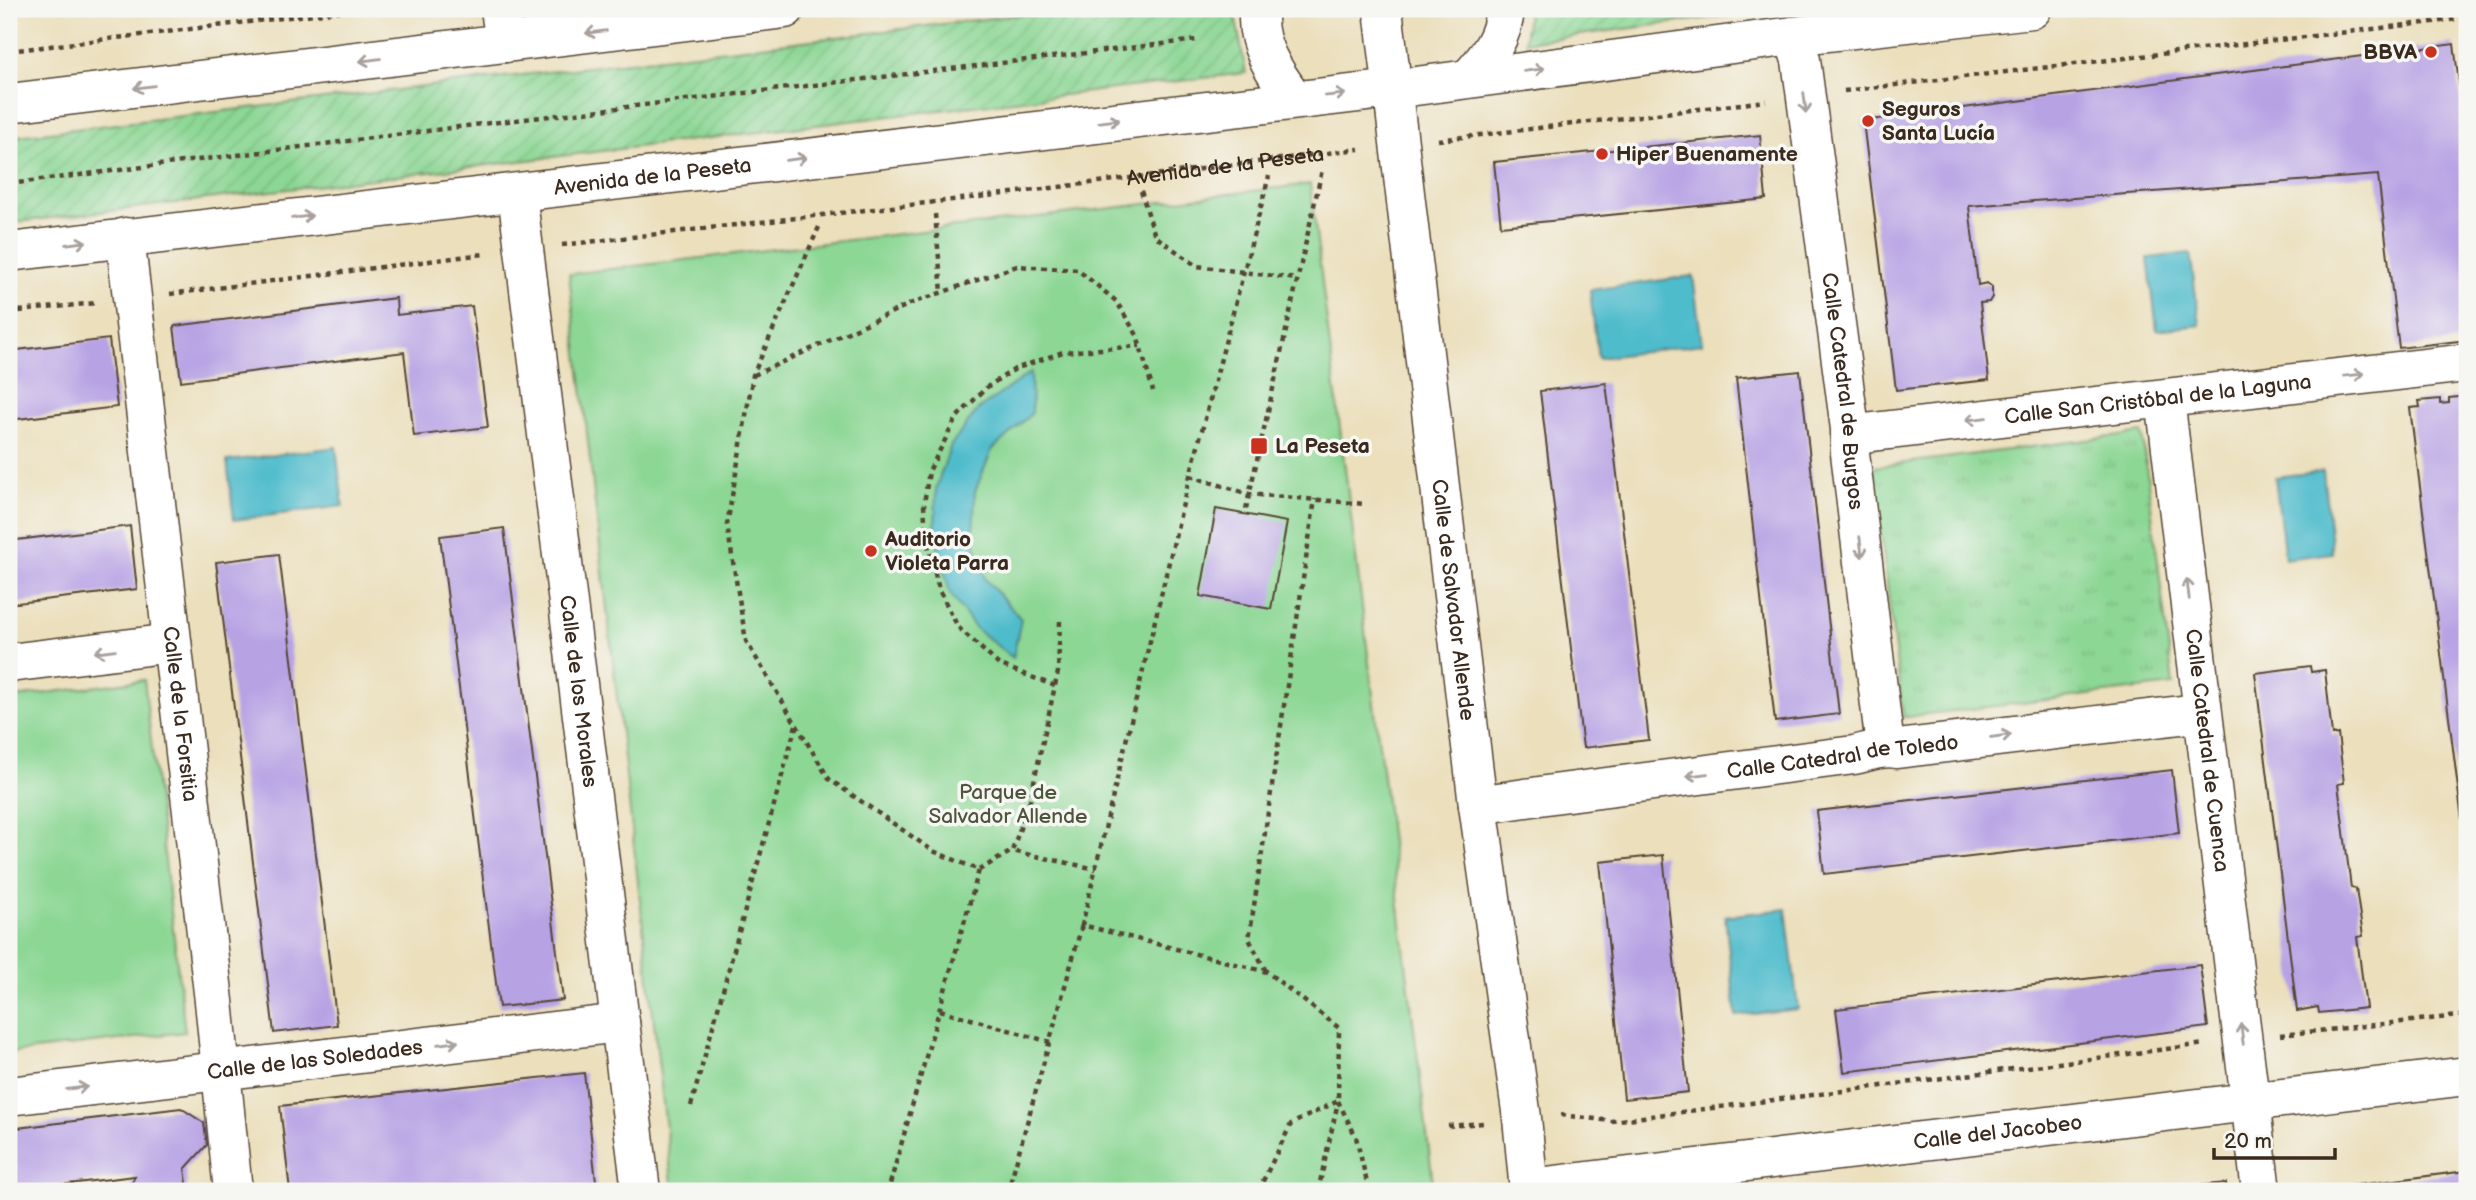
<svg xmlns="http://www.w3.org/2000/svg" width="2476" height="1200" font-family="'Balsamiq Sans',sans-serif">
  <defs>
    <pattern id="grass-tufts" width="24" height="20" patternUnits="userSpaceOnUse" patternTransform="scale(1.75)"><rect width="24" height="20" fill="#8cd794"/><path d="M3 7l-1-3M5 7V3M7 7l1-3M15 17l-1-3M17 17v-4M19 17l1-3" fill="none" stroke="#7ab97f"/></pattern>
    <pattern id="garden-furrows" width="10" height="10" patternUnits="userSpaceOnUse" patternTransform="scale(1.75)"><rect width="10" height="10" fill="#8cd794"/><path d="M-1 1l2-2M0 10L10 0M9 11l2-2" fill="none" stroke="#7ab97f"/></pattern>
  </defs>
  <rect width="100%" height="100%" fill="#f6f6f2"/>
  <filter id="ink" filterUnits="userSpaceOnUse"><feTurbulence type="fractalNoise" baseFrequency=".0143" numOctaves="2"/><feDisplacementMap in="SourceGraphic" scale="14" xChannelSelector="R" yChannelSelector="G"/><feConvolveMatrix kernelMatrix="1 2 1 2 8 2 1 2 1" color-interpolation-filters="sRGB"/></filter>
  <filter id="wash" filterUnits="userSpaceOnUse"><feTurbulence type="fractalNoise" baseFrequency=".00686" numOctaves="4" result="noise"/><feDisplacementMap in="SourceGraphic" scale="28" xChannelSelector="R" yChannelSelector="G"/><feGaussianBlur stdDeviation="1.57" result="paint"/><feColorMatrix in="noise" values="0 0 0 0 0 0 0 0 0 0 0 0 0 0 0 0 0 1.4 0 .05"/><feComposite in="paint" operator="in"/></filter>
  <g filter="url(#wash)">
    <rect width="100%" height="100%" fill="#ebdfbc"/>
    <polygon fill="url(#grass-tufts)" stroke="#648059" stroke-width="2" points="2142,433 2173,685 1903,717 1873,467"/>
    <g fill="#8cd794" stroke="#648059" stroke-width="2">
      <polygon points="1310,184 1434,1191 673,1191 569,274"/>
      <polygon points="144,680 185,1032 9,1053 9,698"/>
    </g>
    <g fill="url(#garden-furrows)" stroke="#648059" stroke-width="2">
      <polygon points="1067,9 1234,9 1246,73 9,223 9,137"/>
      <polygon points="1528,9 1778,9 1525,42"/>
    </g>
    <g fill="#50bccc" stroke="#467375" stroke-width="2">
      <polygon points="2190,253 2200,325 2157,330 2148,258"/>
      <polygon points="1693,276 1702,344 1598,358 1590,290"/>
      <polygon points="1031,372 1032,413 992,450 975,491 973,537 985,579 1021,619 1013,658 976,629 950,593 935,535 936,488 951,445 978,410"/>
      <polygon points="336,447 343,506 234,520 227,461"/>
      <polygon points="2323,471 2332,553 2285,559 2275,477"/>
      <polygon points="1786,909 1798,1009 1736,1016 1725,916"/>
    </g>
    <g id="blocks">
      <g fill="#b7a2e4">
        <polygon points="2454,44 2467,148 2467,340 2399,348 2378,175 1969,206 1978,285 1987,283 1992,287 1992,297 1989,302 1980,303 1989,380 1896,390 1863,121"/>
        <polygon points="1760,135 1766,199 1501,226 1494,162"/>
        <polygon points="396,298 397,315 472,306 488,427 414,436 404,352 181,381 174,326"/>
        <polygon points="109,339 117,407 9,420 9,351"/>
        <polygon points="1800,371 1839,714 1775,722 1736,378"/>
        <polygon points="1606,383 1649,740 1583,748 1540,391"/>
        <polygon points="2467,396 2467,852 2466,852 2410,408 2420,407 2419,401 2440,399 2440,404 2449,403 2449,398"/>
        <polygon points="1216,509 1287,522 1271,609 1200,596"/>
        <polygon points="130,526 137,589 9,604 9,541"/>
        <polygon points="504,528 563,1000 499,1007 440,536"/>
        <polygon points="279,554 337,1025 274,1033 216,562"/>
        <polygon points="2310,666 2311,672 2325,670 2332,735 2338,734 2344,783 2338,784 2351,888 2356,889 2363,936 2357,937 2366,1008 2319,1013 2318,1007 2297,1011 2255,673"/>
        <polygon points="2172,770 2179,833 1824,874 1817,811"/>
        <polygon points="1663,855 1688,1092 1624,1099 1600,862"/>
        <polygon points="2200,965 2208,1027 1844,1072 1836,1009"/>
        <polygon points="584,1073 597,1191 290,1191 280,1106"/>
        <polygon points="181,1108 204,1123 207,1145 185,1169 188,1191 128,1191 135,1176 9,1191 9,1129"/>
        <polygon points="2467,1171 2467,1191 2318,1191 2318,1190"/>
        <polygon points="2226,1183 2227,1191 2163,1191 2163,1189"/>
      </g>
    </g>
  </g>
  <g filter="url(#ink)">
    <use href="#blocks" fill-opacity="0" stroke="#554536" stroke-width="2"/>
    <g fill="none" stroke-linecap="round" stroke-linejoin="round">
      <defs>
        <g id="minor">
          <polyline points="500,9 505,43"/>
          <path d="M1259 9C1253 41 1276 75 1294 99"/>
          <path id="s2" d="M1383 9 1478 805 1522 1118 1529 1191"/>
          <path id="s3" d="M1793 36 1801 60 1850 429V453L1885 747"/>
          <path d="M1469 78C1488 57 1503 38 1505 9"/>
          <path id="s4" d="M517 193 641 1191"/>
          <path id="s5" d="M125 237 214 1001 233 1191"/>
          <path id="s6" d="M2165 399 2261 1191"/>
          <path id="s7" d="M1850 441 1864 433 2467 363"/>
          <polyline points="9,663 172,643"/>
          <path id="s8" d="M1478 805 1553 794 1854 755C1868 752 1882 746 1897 749L2189 714 2196 711 2202 706"/>
          <path id="s9" d="M9 1096 620 1023"/>
          <path id="s10" d="M1529 1188 2467 1076"/>
        </g>
        <g id="tertiary">
          <polyline points="9,103 785,9"/>
          <path id="s11" d="M9 252 1393 89 1793 36 2032 9"/>
        </g>
      </defs>
      <use href="#minor" stroke="#554536" stroke-width="41"/>
      <use href="#tertiary" stroke="#554536" stroke-width="41"/>
      <g stroke="#554536" stroke-width="4.5" stroke-dasharray="5 5" stroke-linecap="butt">
        <polyline points="9,51 356,9"/>
        <polyline points="1844,91 2467,18"/>
        <polyline points="1438,140 1766,101"/>
        <polyline points="9,184 482,124 1197,40"/>
        <polyline points="1141,191 1155,236 1197,266 1297,279"/>
        <polyline points="935,214 942,292"/>
        <polyline points="819,227 753,375 727,525 746,641 829,779 933,851 979,870 888,1191"/>
        <path id="s1" d="M562 245 996 195 1359 149"/>
        <polyline points="170,294 484,254"/>
        <polyline points="9,312 95,303"/>
        <polyline points="754,375 912,303 1017,266 1078,270 1116,301 1137,335 1153,391"/>
        <polyline points="1190,476 1249,494 1366,504"/>
        <polyline points="1246,509 1322,170"/>
        <polyline points="1060,621 1058,672 1030,800 1012,851 1096,869"/>
        <polyline points="1055,686 998,664 958,627 939,590 926,537 924,504 929,471 957,417 987,387 1015,369 1063,352 1140,346"/>
        <polyline points="979,870 1012,851"/>
        <polyline points="1266,971 1249,939 1315,499"/>
        <polyline points="940,1010 1050,1042"/>
        <polyline points="2280,1035 2467,1015"/>
        <polyline points="1338,1101 1356,1137 1369,1191"/>
        <polyline points="691,1106 796,725"/>
        <polyline points="1561,1115 1612,1121 2205,1044"/>
        <polyline points="1448,1126 1483,1123"/>
        <polyline points="1008,1191 1082,925"/>
        <polyline points="1261,1191 1262,1183 1291,1124 1338,1101 1339,1028 1267,972 1082,925 1186,491 1269,176"/>
        <polyline points="1318,1191 1338,1102"/>
      </g>
      <use href="#minor" stroke="#fff" stroke-width="38"/>
      <use href="#tertiary" stroke="#fff" stroke-width="38"/>
    </g>
    <defs><path id="oneway-shaft" d="M-6 0H5M1.5-3L5.5 0L1.5 3" fill="none" stroke-width="1.6" stroke-linecap="round" stroke-linejoin="round" transform="scale(1.75)"/></defs>
    <g stroke="#a79f9a">
      <use href="#oneway-shaft" transform="translate(596 32) rotate(173)"/>
      <use href="#oneway-shaft" transform="translate(370 60) rotate(173)"/>
      <use href="#oneway-shaft" transform="translate(1534 70) rotate(-7)"/>
      <use href="#oneway-shaft" transform="translate(144 87) rotate(173)"/>
      <use href="#oneway-shaft" transform="translate(1335 95) rotate(-6)"/>
      <use href="#oneway-shaft" transform="translate(1805 103) rotate(83)"/>
      <use href="#oneway-shaft" transform="translate(1109 121) rotate(-7)"/>
      <use href="#oneway-shaft" transform="translate(796 159) rotate(-7)"/>
      <use href="#oneway-shaft" transform="translate(302 217) rotate(-7)"/>
      <use href="#oneway-shaft" transform="translate(76 243) rotate(-7)"/>
      <use href="#oneway-shaft" transform="translate(2354 375) rotate(-6)"/>
      <use href="#oneway-shaft" transform="translate(1976 419) rotate(173)"/>
      <use href="#oneway-shaft" transform="translate(1861 547) rotate(83)"/>
      <use href="#oneway-shaft" transform="translate(2188 589) rotate(-97)"/>
      <use href="#oneway-shaft" transform="translate(105 651) rotate(173)"/>
      <use href="#oneway-shaft" transform="translate(2001 736) rotate(-7)"/>
      <use href="#oneway-shaft" transform="translate(1697 775) rotate(173)"/>
      <use href="#oneway-shaft" transform="translate(2242 1034) rotate(-97)"/>
      <use href="#oneway-shaft" transform="translate(448 1043) rotate(-7)"/>
      <use href="#oneway-shaft" transform="translate(77 1088) rotate(-7)"/>
    </g>
  </g>
  <g fill="#c8321e" stroke="#f6f6f2" stroke-width="2.5">
    <circle cx="2431" cy="52" r="7"/>
    <circle cx="1868" cy="121" r="7"/>
    <circle cx="1602" cy="154" r="7"/>
    <rect x="1250" y="437" width="18" height="18" rx="3.5"/>
    <circle cx="871" cy="551" r="7"/>
  </g>
  <g text-anchor="middle" stroke-width="7" stroke-linejoin="round" paint-order="stroke">
    <g font-size="21" font-weight="bold" fill="#3b2a1e" stroke="#f6f6f2" text-anchor="start">
      <text x="2417" y="59" text-anchor="end">BBVA</text>
      <text x="1882" y="116">Seguros<tspan x="1882" dy="24">Santa Lucía</tspan></text>
      <text x="1616" y="161">Hiper Buenamente</text>
      <text x="1275" y="453">La Peseta</text>
      <text x="885" y="546">Auditorio<tspan x="885" dy="24">Violeta Parra</tspan></text>
    </g>
    <g font-size="21" fill="#3b2a1e" stroke="#f6f6f2">
      <text dy="7" stroke="none"><textPath href="#s1" startOffset="668">Avenida de la Peseta</textPath></text>
      <text dy="7" stroke="none"><textPath href="#s11" startOffset="648">Avenida de la Peseta</textPath></text>
      <text dy="7" stroke="none"><textPath href="#s3" startOffset="359">Calle Catedral de Burgos</textPath></text>
      <text dy="7" stroke="none"><textPath href="#s7" startOffset="312">Calle San Cristóbal de la Laguna</textPath></text>
      <text dy="7" stroke="none"><textPath href="#s2" startOffset="595">Calle de Salvador Allende</textPath></text>
      <text dy="7" stroke="none"><textPath href="#s4" startOffset="502">Calle de los Morales</textPath></text>
      <text dy="7" stroke="none"><textPath href="#s5" startOffset="480">Calle de la Forsitia</textPath></text>
      <text dy="7" stroke="none"><textPath href="#s6" startOffset="354">Calle Catedral de Cuenca</textPath></text>
      <text dy="7" stroke="none"><textPath href="#s8" startOffset="368">Calle Catedral de Toledo</textPath></text>
      <text dy="7" stroke="none"><textPath href="#s9" startOffset="308">Calle de las Soledades</textPath></text>
      <text dy="7" stroke="none"><textPath href="#s10" startOffset="472">Calle del Jacobeo</textPath></text>
    </g>
    <g font-size="21" fill="#4f553c" stroke="#f6f6f2">
      <text x="1008" y="799">Parque de<tspan x="1008" dy="24">Salvador Allende</tspan></text>
    </g>
  </g>
  <rect width="2476" height="1200" fill="none" stroke="#f6f6f2" stroke-width="35"/>
  <path d="M2214 1148v10h121v-10" fill="none" stroke="#3b2a1e" stroke-width="3.5"/>
  <text x="2224" y="1148" font-size="21" fill="#3b2a1e" stroke="#f6f6f2" stroke-width="5" paint-order="stroke">20 m</text>
</svg>
